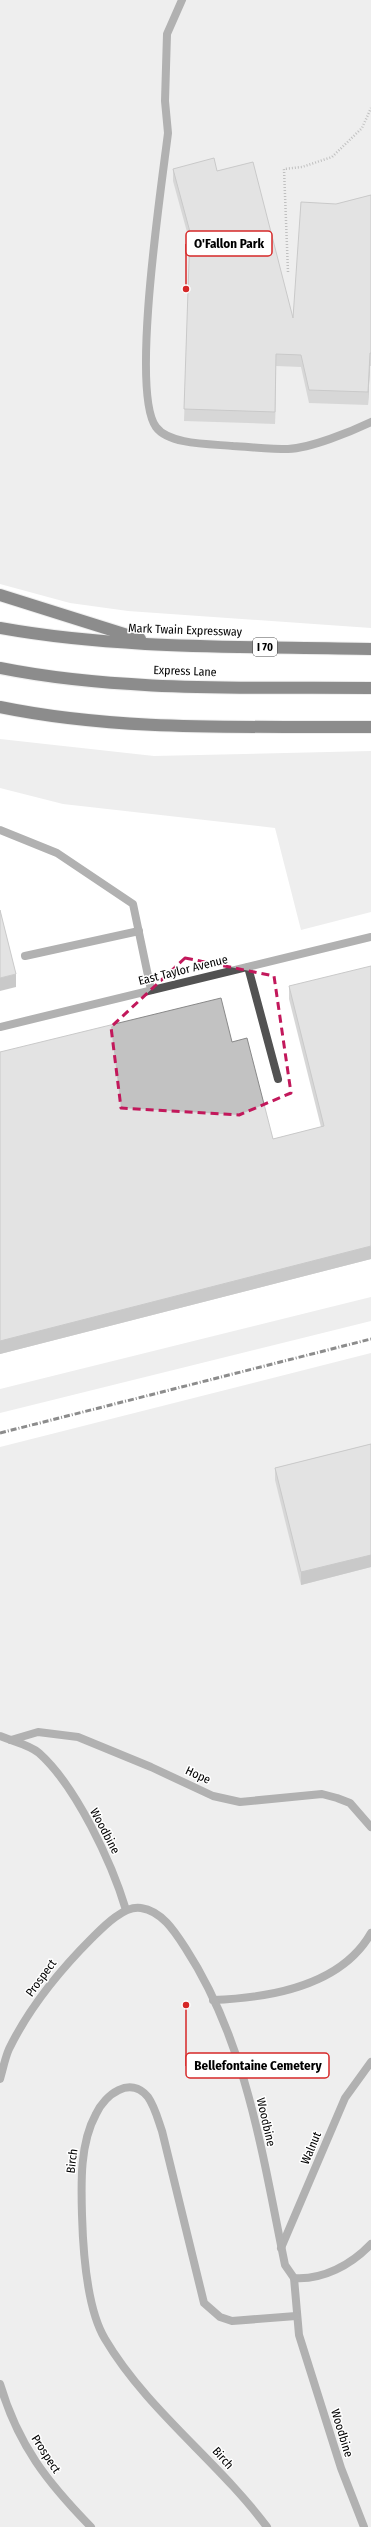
<svg xmlns="http://www.w3.org/2000/svg" width="371" height="2527" font-family="'Fira Sans Condensed',sans-serif">
  <rect width="100%" height="100%" fill="#fff"/>
  <g fill="#d9d9d9">
    <polygon points="0,0 371,0 371,628 128,611 70,603 0,584"/>
    <polygon points="0,739 154,756 371,751 371,912 301,930 275,828 63,804 0,788"/>
    <polygon points="371,1297 371,1321 0,1413 0,1389"/>
    <polygon points="371,1353 371,2527 0,2527 0,1447"/>
  </g>
  <g fill="none" stroke-linecap="round" stroke-linejoin="round">
    <defs>
      <g id="motorway">
        <polyline points="0,595 140,639"/>
        <path d="M0 628C122 650 247 646 371 649"/>
        <path d="M0 668C119 692 249 687 371 688"/>
        <path d="M0 707C121 732 248 726 371 727"/>
      </g>
    </defs>
    <use href="#motorway" stroke="#dbdbdb" stroke-width="14"/>
    <polyline stroke="#747474" stroke-width="2.5" stroke-dasharray="1 2" stroke-linecap="butt" points="288,272 284,169 302,167 332,157 362,128 371,108"/>
    <g stroke="#525252" stroke-width="8">
      <path d="M182 0 167 34 165 101 168 133C162 183 130 392 156 427 169 445 212 444 233 446 251 447 270 449 288 449 311 448 350 432 371 422"/>
      <polyline points="0,830 57,853 133,904 151,990"/>
      <polyline points="25,956 139,931"/>
      <polyline points="248,967 278,1079"/>
      <path d="M0 1736C12 1741 30 1745 39 1753 76 1786 112 1863 126 1910"/>
      <polyline points="11,1740 38,1732 78,1737 151,1767 213,1796 240,1802 322,1794 337,1798 350,1803 371,1827"/>
      <path d="M213 2000C268 1998 341 1986 371 1933"/>
      <polyline points="281,2248 345,2098 371,2062"/>
      <polyline points="294,2278 299,2335 341,2468 364,2527"/>
      <path d="M267 2527C218 2461 147 2410 105 2339 87 2309 83 2250 82 2215 81 2182 80 2143 96 2114 105 2095 130 2075 148 2097 155 2107 158 2120 162 2131L204 2303 220 2317 232 2321 296 2316"/>
    </g>
    <g stroke="#525252" stroke-width="8">
      <path d="M0 2079C3 2069 5 2058 9 2049 29 2008 60 1970 92 1938 103 1927 124 1905 141 1908 162 1911 175 1932 186 1949 247 2043 263 2158 285 2265L294 2278C323 2280 351 2265 371 2244"/>
      <path d="M0 2384C18 2445 47 2482 91 2527"/>
    </g>
    <polyline stroke="#525252" stroke-width="8" points="0,1027 371,937"/>
    <use href="#motorway" stroke="#000" stroke-width="12"/>
    <polyline stroke="#000" stroke-width="3" stroke-dasharray="6 2 1 2" stroke-linecap="butt" points="0,1433 371,1339"/>
  </g>
  <g fill="#a7a7a7">
    <polygon points="173,169 217,171 293,318 336,204 371,195 371,366 370,366 368,405 309,403 301,367 276,366 275,424 184,421 190,243 173,181"/>
    <polygon points="289,986 371,1259 0,1354 0,1052 232,1042 273,1139 321,1127 289,999"/>
    <polygon points="371,1444 371,1567 301,1585 275,1480 275,1468"/>
  </g>
  <g fill="#888">
    <polygon points="370,353 370,366 368,405 368,392"/>
    <polygon points="276,354 276,366 275,424 275,412"/>
    <polygon points="16,974 16,987 0,991 0,978"/>
    <polygon points="371,1246 371,1259 0,1354 0,1341"/>
    <polygon points="371,1555 371,1567 301,1585 301,1572"/>
  </g>
  <g fill="#c2c2c2" stroke="#888">
    <polygon points="214,158 217,171 253,162 293,318 301,202 336,204 371,195 371,353 370,353 368,392 309,390 301,355 276,354 275,412 184,409 190,232 173,169"/>
    <polygon points="0,910 16,974 0,978"/>
    <polygon points="371,966 371,1246 0,1341 0,1052 221,998 232,1042 247,1038 273,1139 324,1126 289,986"/>
    <polygon points="371,1444 371,1555 301,1572 275,1468"/>
  </g>
  <path d="M0 0H371V2527H0ZM185 958 274 976 291 1093 239 1115 121 1108 111 1027Z" fill="#fff" fill-opacity=".55" fill-rule="evenodd"/>
  <path fill="none" stroke="#c2185b" stroke-width="3" stroke-dasharray="8 5" stroke-linejoin="round" d="M185 958 274 976 291 1093 239 1115 121 1108 111 1027Z"/>
  <g text-anchor="middle" stroke-width="3" stroke-linejoin="round" paint-order="stroke">
    <rect fill="#fff" stroke="#4c4c4c" stroke-width="1" x="253" y="638" width="24" height="18" rx="3"/>
    <g font-size="11" font-weight="bold" fill="#000">
      <text x="265" y="651">I 70</text>
    </g>
    <g font-size="12" fill="#000" stroke="#fff">
      <text transform="translate(185 630) rotate(2)" y="4">Mark Twain Expressway</text>
      <text transform="translate(185 671) rotate(2)" y="4">Express Lane</text>
      <text transform="translate(183 970) rotate(-14)" y="4">East Taylor Avenue</text>
      <text transform="translate(198 1775) rotate(25)" y="4">Hope</text>
      <text transform="translate(105 1831) rotate(62)" y="4">Woodbine</text>
      <text transform="translate(41 1978) rotate(-54)" y="4">Prospect</text>
      <text transform="translate(266 2122) rotate(77)" y="4">Woodbine</text>
      <text transform="translate(311 2148) rotate(-67)" y="4">Walnut</text>
      <text transform="translate(72 2161) rotate(-83)" y="4">Birch</text>
      <text transform="translate(342 2433) rotate(73)" y="4">Woodbine</text>
      <text transform="translate(46 2454) rotate(57)" y="4">Prospect</text>
      <text transform="translate(223 2458) rotate(48)" y="4">Birch</text>
    </g>
  </g>
  <path fill="none" stroke="#d62828" stroke-width="1.5" d="M186 289L186 244M186 2005L186 2066"/>
  <g fill="#d62828" stroke="#fff" stroke-width="1.5">
    <circle cx="186" cy="289" r="4"/>
    <circle cx="186" cy="2005" r="4"/>
  </g>
  <g fill="#fff" stroke="#d62828" stroke-width="1.5">
    <rect x="186" y="231" width="86" height="25" rx="4"/>
    <rect x="186" y="2053" width="143" height="25" rx="4"/>
  </g>
  <g font-size="13" text-anchor="middle" font-weight="bold" fill="#000">
    <text x="229" y="248">O'Fallon Park</text>
    <text x="258" y="2070">Bellefontaine Cemetery</text>
  </g>
</svg>
